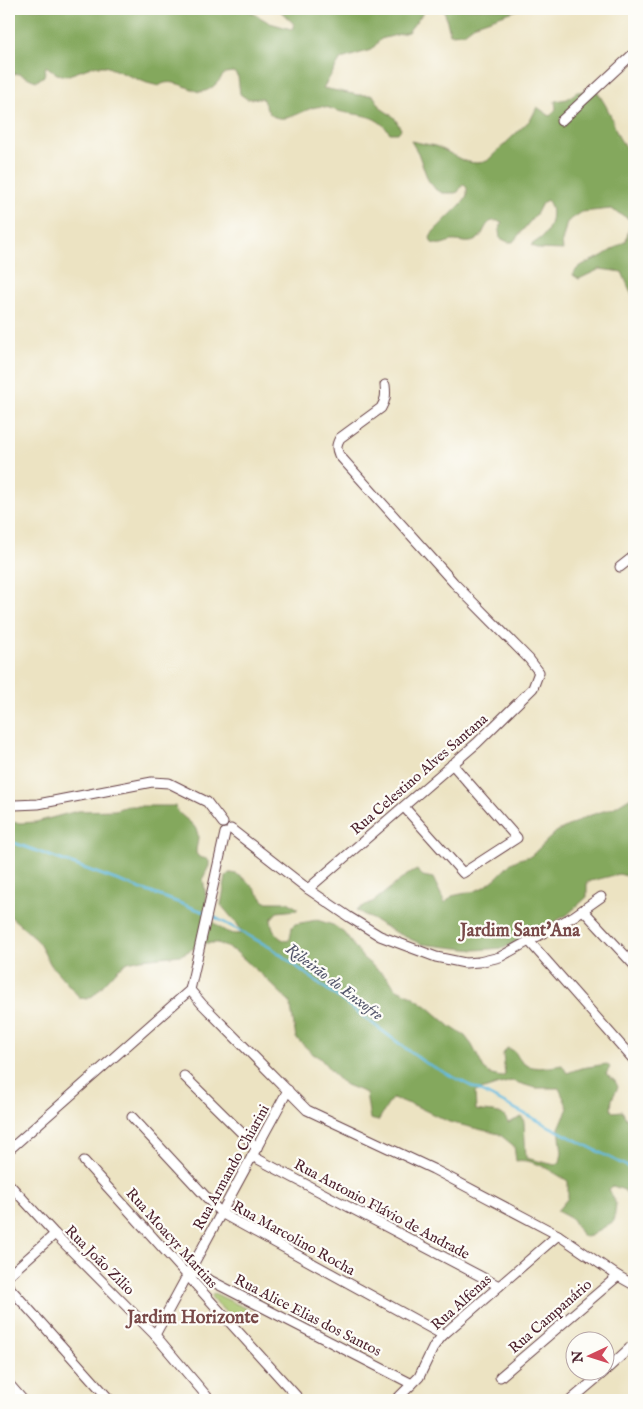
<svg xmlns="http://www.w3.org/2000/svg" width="643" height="1409" font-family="'IM FELL English',serif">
  <rect width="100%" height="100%" fill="#fdfcf7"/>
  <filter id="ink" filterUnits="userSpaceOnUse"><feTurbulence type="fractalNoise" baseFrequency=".02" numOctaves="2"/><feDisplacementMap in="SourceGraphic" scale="10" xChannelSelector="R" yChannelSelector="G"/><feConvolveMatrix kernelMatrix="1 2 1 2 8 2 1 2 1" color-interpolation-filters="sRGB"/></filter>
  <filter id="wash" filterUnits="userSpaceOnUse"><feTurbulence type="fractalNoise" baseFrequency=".0096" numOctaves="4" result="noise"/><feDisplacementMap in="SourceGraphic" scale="20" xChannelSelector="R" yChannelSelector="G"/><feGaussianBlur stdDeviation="1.12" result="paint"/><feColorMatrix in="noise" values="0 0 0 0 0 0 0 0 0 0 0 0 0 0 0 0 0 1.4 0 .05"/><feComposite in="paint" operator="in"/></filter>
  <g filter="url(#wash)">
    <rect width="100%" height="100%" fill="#ece3c2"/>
    <polygon fill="#a5c269" stroke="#78704a" points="214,1293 251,1311 237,1324 211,1297"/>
    <g fill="#84a85d" stroke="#676444" fill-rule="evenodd">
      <path d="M9 9H241L251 12 270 23 291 29 294 28V24L278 9H426L408 32 381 39 371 50 341 59 323 88 358 95H373L382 109 394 117 401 129 398 133H390C376 114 363 116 342 112 333 110 325 105 316 107 302 110 289 122 275 117 268 115 265 104 262 98L247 99 240 94 238 77 234 72 225 73C218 82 211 92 199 92 188 88 169 77 159 86L147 83 105 66H94L66 76 57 74 46 66 44 76 37 81C27 79 20 70 9 75Z"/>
      <polygon points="444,9 520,9 476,24 464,33 450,34"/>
      <path d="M592 90 597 91C601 98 606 105 609 112 616 126 617 146 634 150V300L622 272 600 269 579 279 573 275C577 264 593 261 602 256 610 251 618 246 626 241L631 220 611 209 582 212 567 222 562 242 563 250 538 249 531 245C535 242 541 239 544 235 552 226 555 208 547 200L542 203 537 213 513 242H508L500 238 499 231 502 222C485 217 487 229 479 238 470 246 461 240 452 241 443 243 441 246 432 243L430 238 433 232 464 201 467 196V188L463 184 458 192 455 193H443L436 190 428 180 418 153 411 141C419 143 427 144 435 146 454 153 465 168 487 161L531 119 537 107 550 116 556 109 555 101 567 99 577 92Z"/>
      <polygon points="631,797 634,798 634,878 619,874 587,882 587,897 567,915 504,948 475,950 421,944 393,931 356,910 374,901 407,875 417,870 423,876 433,878 445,903 452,896 475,891 486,886 496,878 511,863 519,859 531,856 556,832 588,816 613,808"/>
      <path d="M127 806H175C178 816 191 820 196 829 202 840 192 851 198 856 202 859 205 857 209 861V866L203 878 209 917C217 927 230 937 242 933L238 925 221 905 226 877 229 873C243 872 257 892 265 902H288L297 908V910L277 912 271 919C271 928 277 939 287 941L290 939 292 927 295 924 317 920 333 925 344 933 363 958 389 979 395 988 412 996 428 1007 451 1027 465 1036 472 1045 484 1069 492 1075 501 1077 505 1075 503 1054 507 1048C518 1051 515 1055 522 1062 532 1071 550 1067 562 1065L567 1073 581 1068 607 1064 610 1067 606 1074 615 1081 618 1087 612 1099 611 1110 613 1112 622 1111 627 1120 632 1124 634 1121V1221L629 1196 624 1190 613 1186 609 1189 616 1204 614 1221 590 1236 585 1237 580 1233 572 1219 557 1211 568 1198V1181C552 1172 534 1158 516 1161L514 1146 499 1134 449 1122 416 1106 392 1098 378 1121 370 1119 366 1093 346 1085 337 1078 320 1058 313 1054 296 1038 290 1002 264 977 235 951 217 943H204L181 955 141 959 128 962 118 969 94 995 87 999 80 998 51 965 37 940 9 915V822L21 823 36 822 77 811 115 810ZM512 1081 535 1088H559L568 1108 559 1128 562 1153 560 1162 555 1165 526 1158 524 1122 522 1117 508 1123C508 1122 504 1115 503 1115 499 1111 483 1112 476 1110L475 1092 496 1085Z"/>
    </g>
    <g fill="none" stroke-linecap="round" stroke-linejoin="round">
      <polyline stroke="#63bbe1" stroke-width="2.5" points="9,841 207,913 273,949 424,1062 634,1170"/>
    </g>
  </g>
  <g filter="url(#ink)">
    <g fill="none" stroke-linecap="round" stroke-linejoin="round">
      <defs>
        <g id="minor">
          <polyline points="561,121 634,53"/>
          <polyline points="620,567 634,556"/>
          <polyline points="634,589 634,590"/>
          <polyline points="9,804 15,805 38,804 152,782 169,783 207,802 223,823"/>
          <polyline points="404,807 463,873 517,838 452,764"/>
          <polyline points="231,829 308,889 349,917 380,936 436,957 465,963 479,962 500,957 574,916 601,897"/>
          <path d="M308 889 477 743 533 688 539 672 529 659 454 583 339 455C336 448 336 445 340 438L381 408C386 400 386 394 385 385"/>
          <polyline points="583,910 634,965"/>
          <polyline points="529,941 634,1060"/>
          <polyline points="190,990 202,1004 307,1110 433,1169 558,1235 618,1276 634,1285"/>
          <polyline points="184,1076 257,1148"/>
          <polyline points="132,1117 221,1213 443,1335"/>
          <polyline points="9,1150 190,990 225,833"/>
          <polyline points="252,1156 499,1286"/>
          <polyline points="84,1161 300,1400"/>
          <polyline points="9,1184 55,1234 155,1335 210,1400"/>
          <polyline points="190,1270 412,1384"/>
          <polyline points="9,1275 55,1234"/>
          <polyline points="9,1287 110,1400"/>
          <polyline points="155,1335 288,1090"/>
          <polyline points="606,1370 634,1344"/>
          <polyline points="500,1377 618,1276"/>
          <polyline points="9,1384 23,1400"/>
          <polyline points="396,1400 419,1377 434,1346 443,1335 558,1235"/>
          <polyline points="571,1400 604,1372"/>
        </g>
      </defs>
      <use href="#minor" stroke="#623c42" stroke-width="11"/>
      <use href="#minor" stroke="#fff" stroke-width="9"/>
    </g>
  </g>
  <g text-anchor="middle" stroke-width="4.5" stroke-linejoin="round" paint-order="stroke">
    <g font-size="15" fill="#4a1f2b" stroke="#fdfcf7">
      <text transform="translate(419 774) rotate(-41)" y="5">Rua Celestino Alves Santana</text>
      <text transform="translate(231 1167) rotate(-61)" y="5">Rua Armando Chiarini</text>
      <text transform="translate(382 1209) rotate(28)" y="5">Rua Antonio Flávio de Andrade</text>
      <text transform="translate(172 1238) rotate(48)" y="5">Rua Moacyr Martins</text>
      <text transform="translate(294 1238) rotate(29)" y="5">Rua Marcolino Rocha</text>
      <text transform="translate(100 1260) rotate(45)" y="5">Rua João Zilio</text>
      <text transform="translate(461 1302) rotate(-42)" y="5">Rua Alfenas</text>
      <text transform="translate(308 1315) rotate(27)" y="5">Rua Alice Elias dos Santos</text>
      <text transform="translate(550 1316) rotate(-41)" y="5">Rua Campanário</text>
    </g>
    <g font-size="16" font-style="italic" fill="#53566b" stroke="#fdfcf7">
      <text transform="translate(335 981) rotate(37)" y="6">Ribeirão do Enxofre</text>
    </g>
    <g font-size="18" font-weight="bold" fill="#784948" stroke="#fdfcf7">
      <text x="520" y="936">Jardim Sant'Ana</text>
      <text x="193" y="1323">Jardim Horizonte</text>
    </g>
  </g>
  <rect width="643" height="1409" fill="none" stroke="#fdfcf7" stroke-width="30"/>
  <g transform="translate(590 1356) rotate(266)"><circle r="24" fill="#fdfcf7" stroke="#b5a4a5"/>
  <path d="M0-4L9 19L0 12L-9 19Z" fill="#d1495b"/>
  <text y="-8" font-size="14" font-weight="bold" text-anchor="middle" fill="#4a1f2b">N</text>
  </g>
</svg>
